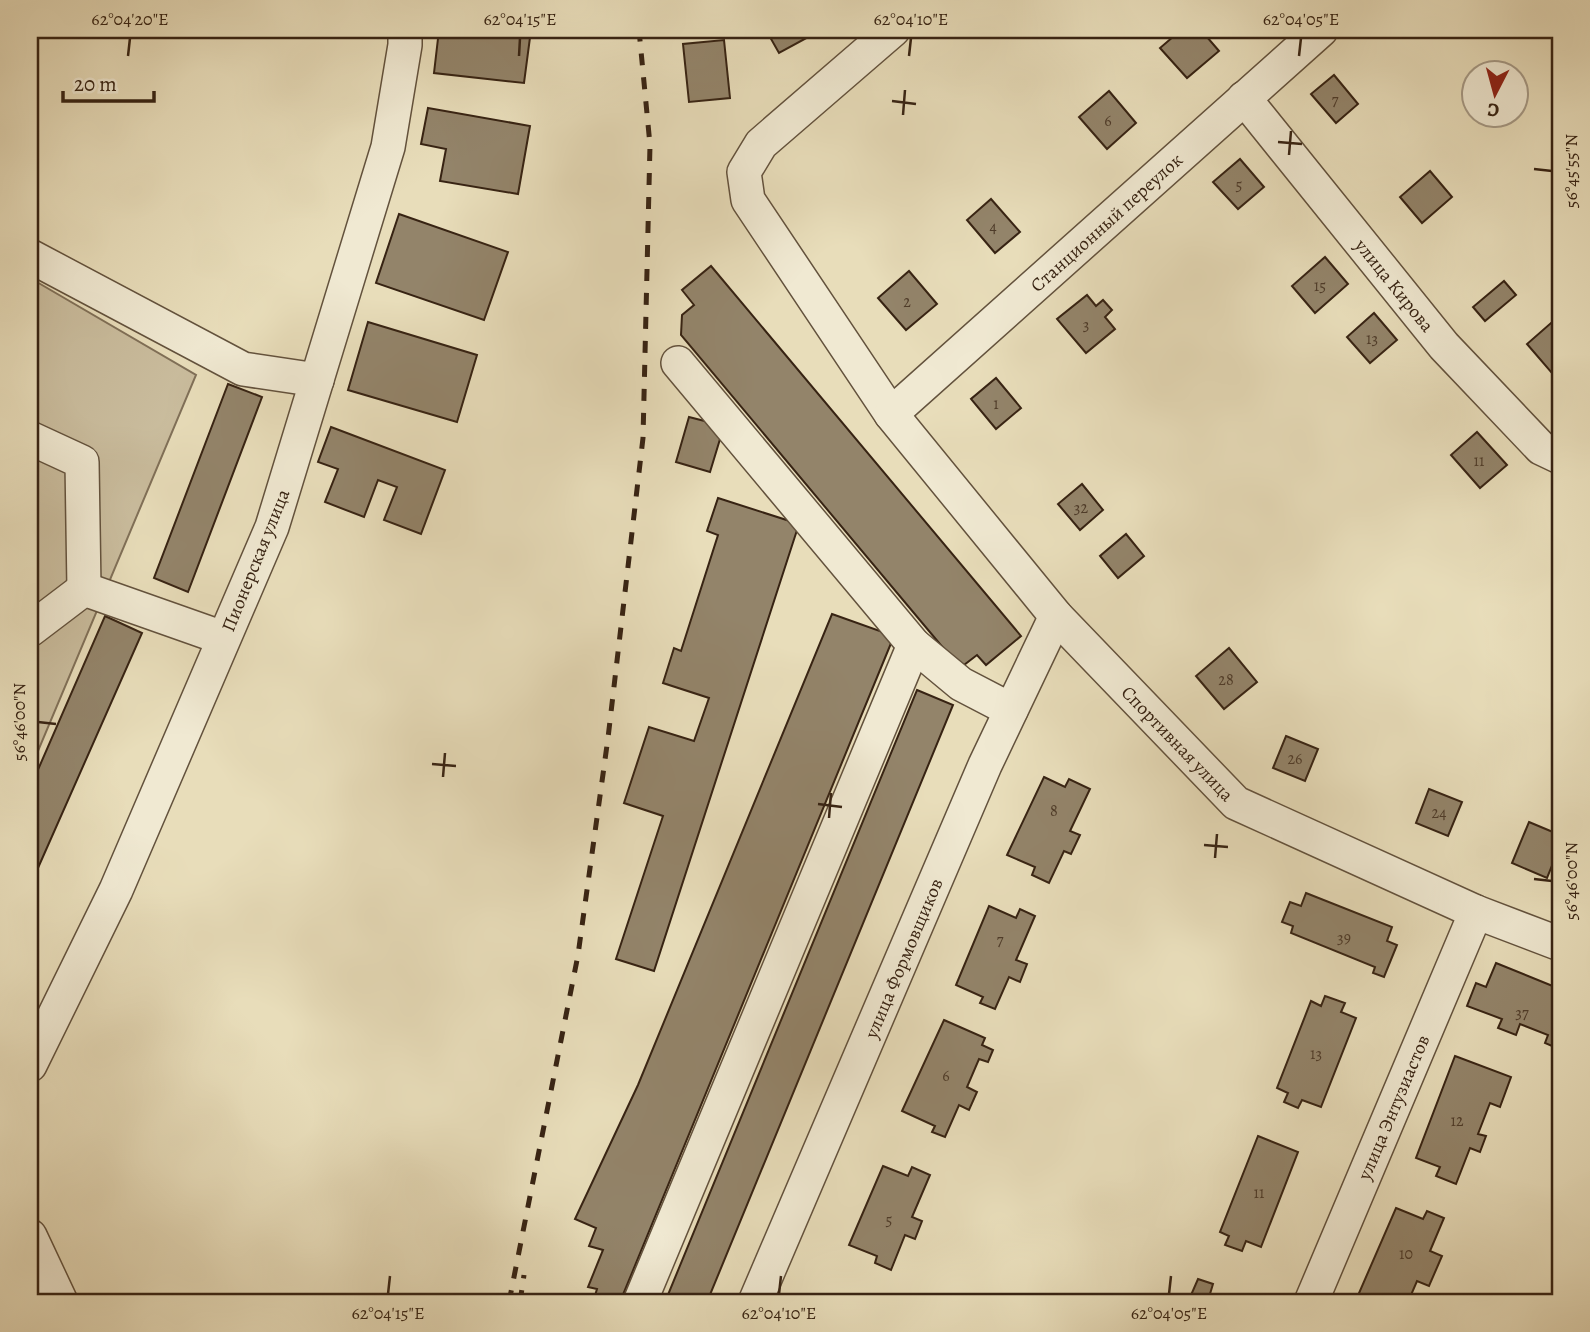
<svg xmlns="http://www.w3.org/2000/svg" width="1590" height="1332" font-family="Alegreya,serif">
  <rect width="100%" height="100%" fill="#e8ddba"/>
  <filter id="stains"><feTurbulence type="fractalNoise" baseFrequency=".00286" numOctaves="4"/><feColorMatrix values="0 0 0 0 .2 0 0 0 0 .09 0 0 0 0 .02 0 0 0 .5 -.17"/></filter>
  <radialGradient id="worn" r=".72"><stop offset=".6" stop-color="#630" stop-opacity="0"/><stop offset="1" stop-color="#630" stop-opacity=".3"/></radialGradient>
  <polygon fill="#cabd9e" stroke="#807058" stroke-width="2" points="30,278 196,375 30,770"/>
  <g fill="#93846a" stroke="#372313" stroke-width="2">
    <polygon points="439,30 531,30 524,83 434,73"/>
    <polygon points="766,30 810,30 812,35 779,53"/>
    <polygon points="1181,30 1201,30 1219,51 1187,78 1160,48"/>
    <polygon points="724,40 730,98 689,102 683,44"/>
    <polygon points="1334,75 1358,104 1336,123 1311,94"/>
    <polygon points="1109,91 1136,123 1107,149 1079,117"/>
    <polygon points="428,108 530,126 518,194 440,181 446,149 421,144"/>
    <polygon points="1240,159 1264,187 1238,209 1213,182"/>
    <polygon points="1430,171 1452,197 1422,223 1400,197"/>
    <polygon points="991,199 1020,232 995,253 967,220"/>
    <polygon points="399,214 508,252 484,320 376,283"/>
    <polygon points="1325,257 1348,284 1315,313 1292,286"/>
    <polygon points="711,266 1021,636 986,665 977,655 960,668 681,335 682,315 694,305 682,290"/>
    <polygon points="909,271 937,304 906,330 878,298"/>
    <polygon points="1504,281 1516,295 1485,321 1473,307"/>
    <polygon points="1087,295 1096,306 1103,300 1112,310 1105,317 1115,329 1086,353 1057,319"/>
    <polygon points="1374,313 1397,340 1370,363 1347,337"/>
    <polygon points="1559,316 1560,318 1560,365 1551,372 1527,344"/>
    <polygon points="368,322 477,355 457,422 348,390"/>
    <polygon points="996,378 1021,408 996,429 971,399"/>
    <polygon points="228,384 262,397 188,592 154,578"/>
    <polygon points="689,417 724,426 710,472 676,462"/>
    <polygon points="331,427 445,470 421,534 384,520 397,487 378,480 364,517 325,502 338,469 318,462"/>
    <polygon points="1477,432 1507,465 1480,488 1451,455"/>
    <polygon points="1082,484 1103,510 1080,530 1058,504"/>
    <polygon points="718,498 799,524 654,971 616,959 663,816 624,803 649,727 694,741 709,698 663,683 674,648 681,651 718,535 707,531"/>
    <polygon points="1126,534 1144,556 1118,578 1100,556"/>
    <polygon points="832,614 894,636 620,1302 593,1302 597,1289 588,1287 603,1250 589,1246 596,1228 575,1219 638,1085"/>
    <polygon points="105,616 142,633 30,886 30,788"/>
    <polygon points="1229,648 1257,682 1224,709 1196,676"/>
    <polygon points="917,690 953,705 707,1302 665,1302"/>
    <polygon points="1286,736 1318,749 1305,781 1273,768"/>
    <polygon points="1044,777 1065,787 1069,779 1090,789 1070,831 1080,835 1071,854 1064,851 1049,883 1032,875 1035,867 1007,855"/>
    <polygon points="1429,789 1462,802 1448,836 1416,823"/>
    <polygon points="1529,822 1560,835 1560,846 1547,878 1512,863"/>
    <polygon points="1306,893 1392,927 1387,941 1397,945 1384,977 1373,973 1375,967 1291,933 1293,926 1282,922 1290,902 1301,906"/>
    <polygon points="989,906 1016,918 1020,909 1035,916 1016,960 1027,964 1020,982 1009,977 995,1009 980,1003 983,997 956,985"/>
    <polygon points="1496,963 1560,989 1559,1049 1545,1043 1548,1035 1520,1024 1516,1035 1498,1028 1502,1019 1467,1006 1476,983 1486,987"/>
    <polygon points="1325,996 1345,1003 1341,1012 1356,1018 1321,1107 1302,1100 1298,1108 1284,1102 1288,1093 1277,1088 1311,1001 1321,1006"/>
    <polygon points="944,1020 985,1038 982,1045 993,1050 988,1062 979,1059 967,1087 977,1092 969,1110 959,1105 945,1137 932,1132 935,1126 902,1111"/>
    <polygon points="1455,1056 1511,1077 1500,1107 1490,1103 1478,1134 1486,1136 1480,1152 1470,1148 1456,1184 1436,1176 1440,1167 1416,1158"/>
    <polygon points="1258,1136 1298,1152 1261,1247 1246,1241 1242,1251 1225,1245 1229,1236 1220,1232"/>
    <polygon points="883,1166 908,1176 912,1167 930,1175 912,1217 922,1221 915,1239 905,1235 891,1270 875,1263 877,1256 849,1245"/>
    <polygon points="1396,1208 1423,1219 1427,1211 1444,1218 1430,1251 1442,1256 1429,1286 1417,1281 1408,1302 1360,1302 1356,1300"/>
    <polygon points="1198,1279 1213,1284 1210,1294 1231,1302 1188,1302"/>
  </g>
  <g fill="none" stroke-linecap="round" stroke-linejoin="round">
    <defs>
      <g id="minor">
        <polyline points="893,30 761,144 744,172 748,200 891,414 1056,616 1236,803 1476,912 1560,944"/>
        <polyline points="1244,98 1444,346 1541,448 1560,457"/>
        <polyline points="30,256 243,369 317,380"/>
        <polyline points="678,363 914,645 961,684 1011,710"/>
        <polyline points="891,414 1321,30"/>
        <polyline points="30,438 82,462 84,589"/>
        <polyline points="30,630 84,589 223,638"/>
        <polyline points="30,1065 116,890 272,527 388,147 405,45 405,30"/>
        <polyline points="30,1236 61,1302"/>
        <polyline points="640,1302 914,645"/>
        <polyline points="755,1302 985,765 1056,616"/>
        <polyline points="1311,1302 1476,912"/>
      </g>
    </defs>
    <use href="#minor" stroke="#63523d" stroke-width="36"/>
    <use href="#minor" stroke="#f0e9d2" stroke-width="33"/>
    <g stroke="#372313" stroke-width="5" stroke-dasharray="12 12" stroke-linecap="butt">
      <polyline points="509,1302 578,955 608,738 643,438 650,145 639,30"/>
      <polyline points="520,1302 524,1275"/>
    </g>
  </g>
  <path fill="none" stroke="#372313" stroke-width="2.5" d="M128 56 130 38M519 56 520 38M909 56 911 38M1299 56 1301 38M892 101 916 104M903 115 905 90M1278 142 1302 144M1289 155 1291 131M1534 169 1552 171M38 722 56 724M432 764 456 766M443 777 445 753M818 804 842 807M829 818 831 793M1204 845 1228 847M1215 858 1217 834M1534 879 1552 881M388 1294 390 1276M779 1294 781 1276M1169 1294 1171 1276"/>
  <g text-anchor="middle" stroke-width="6" stroke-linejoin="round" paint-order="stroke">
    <g font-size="16" fill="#4e3b29">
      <text x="1335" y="105">7</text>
      <text x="1108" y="126">6</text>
      <text x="1239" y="190">5</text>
      <text x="993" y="232">4</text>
      <text x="1320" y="291">15</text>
      <text x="907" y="307">2</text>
      <text x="1086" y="330">3</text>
      <text x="1372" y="344">13</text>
      <text x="996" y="409">1</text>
      <text x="1479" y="466">11</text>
      <text x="1081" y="513">32</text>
      <text x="1226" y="685">28</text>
      <text x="1295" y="764">26</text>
      <text x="1054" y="816">8</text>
      <text x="1439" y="818">24</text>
      <text x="1344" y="943">39</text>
      <text x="1000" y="945">7</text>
      <text x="1522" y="1018">37</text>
      <text x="1316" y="1059">13</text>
      <text x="946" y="1081">6</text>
      <text x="1457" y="1126">12</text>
      <text x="1259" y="1198">11</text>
      <text x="889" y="1225">5</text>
      <text x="1406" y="1259">10</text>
    </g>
    <g font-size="19" fill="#372313" stroke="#f0e9d2">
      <text transform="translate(1106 222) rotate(-42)" y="7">Станционный переулок</text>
      <text transform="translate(1395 285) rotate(51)" y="7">улица Кирова</text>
      <text transform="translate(255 560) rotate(-68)" y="7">Пионерская улица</text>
      <text transform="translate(1178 743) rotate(46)" y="7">Спортивная улица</text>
      <text transform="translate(903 958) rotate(-67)" y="7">улица Формовщиков</text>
      <text transform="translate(1393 1107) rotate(-67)" y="7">улица Энтузиастов</text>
    </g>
  </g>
  <rect width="1590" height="1332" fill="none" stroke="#e8ddba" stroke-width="77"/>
  <g transform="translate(1495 94) rotate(186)"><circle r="33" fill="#f0e9d2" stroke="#a69a86" stroke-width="2"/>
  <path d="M0-5L12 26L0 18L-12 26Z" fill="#8f2418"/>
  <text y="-10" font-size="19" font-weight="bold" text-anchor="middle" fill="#372313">С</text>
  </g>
  <path d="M63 91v10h91v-10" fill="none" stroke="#372313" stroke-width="3.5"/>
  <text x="74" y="91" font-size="21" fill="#372313" stroke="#f0e9d2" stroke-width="5" paint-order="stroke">20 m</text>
  <rect x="38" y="38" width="1514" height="1256" fill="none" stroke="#372313" stroke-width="2.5"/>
  <g font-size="18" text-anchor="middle" fill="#372313">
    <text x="130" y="25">62°04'20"E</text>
    <text x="520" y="25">62°04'15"E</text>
    <text x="911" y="25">62°04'10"E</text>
    <text x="1301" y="25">62°04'05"E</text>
    <text transform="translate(1571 171) rotate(-90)" y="6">56°45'55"N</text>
    <text transform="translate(19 722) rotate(-90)" y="6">56°46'00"N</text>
    <text transform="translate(1571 881) rotate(-90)" y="6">56°46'00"N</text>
    <text x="388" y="1319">62°04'15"E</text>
    <text x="779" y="1319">62°04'10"E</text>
    <text x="1169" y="1319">62°04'05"E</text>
  </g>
  <rect width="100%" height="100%" filter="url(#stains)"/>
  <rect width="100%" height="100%" fill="url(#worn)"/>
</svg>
